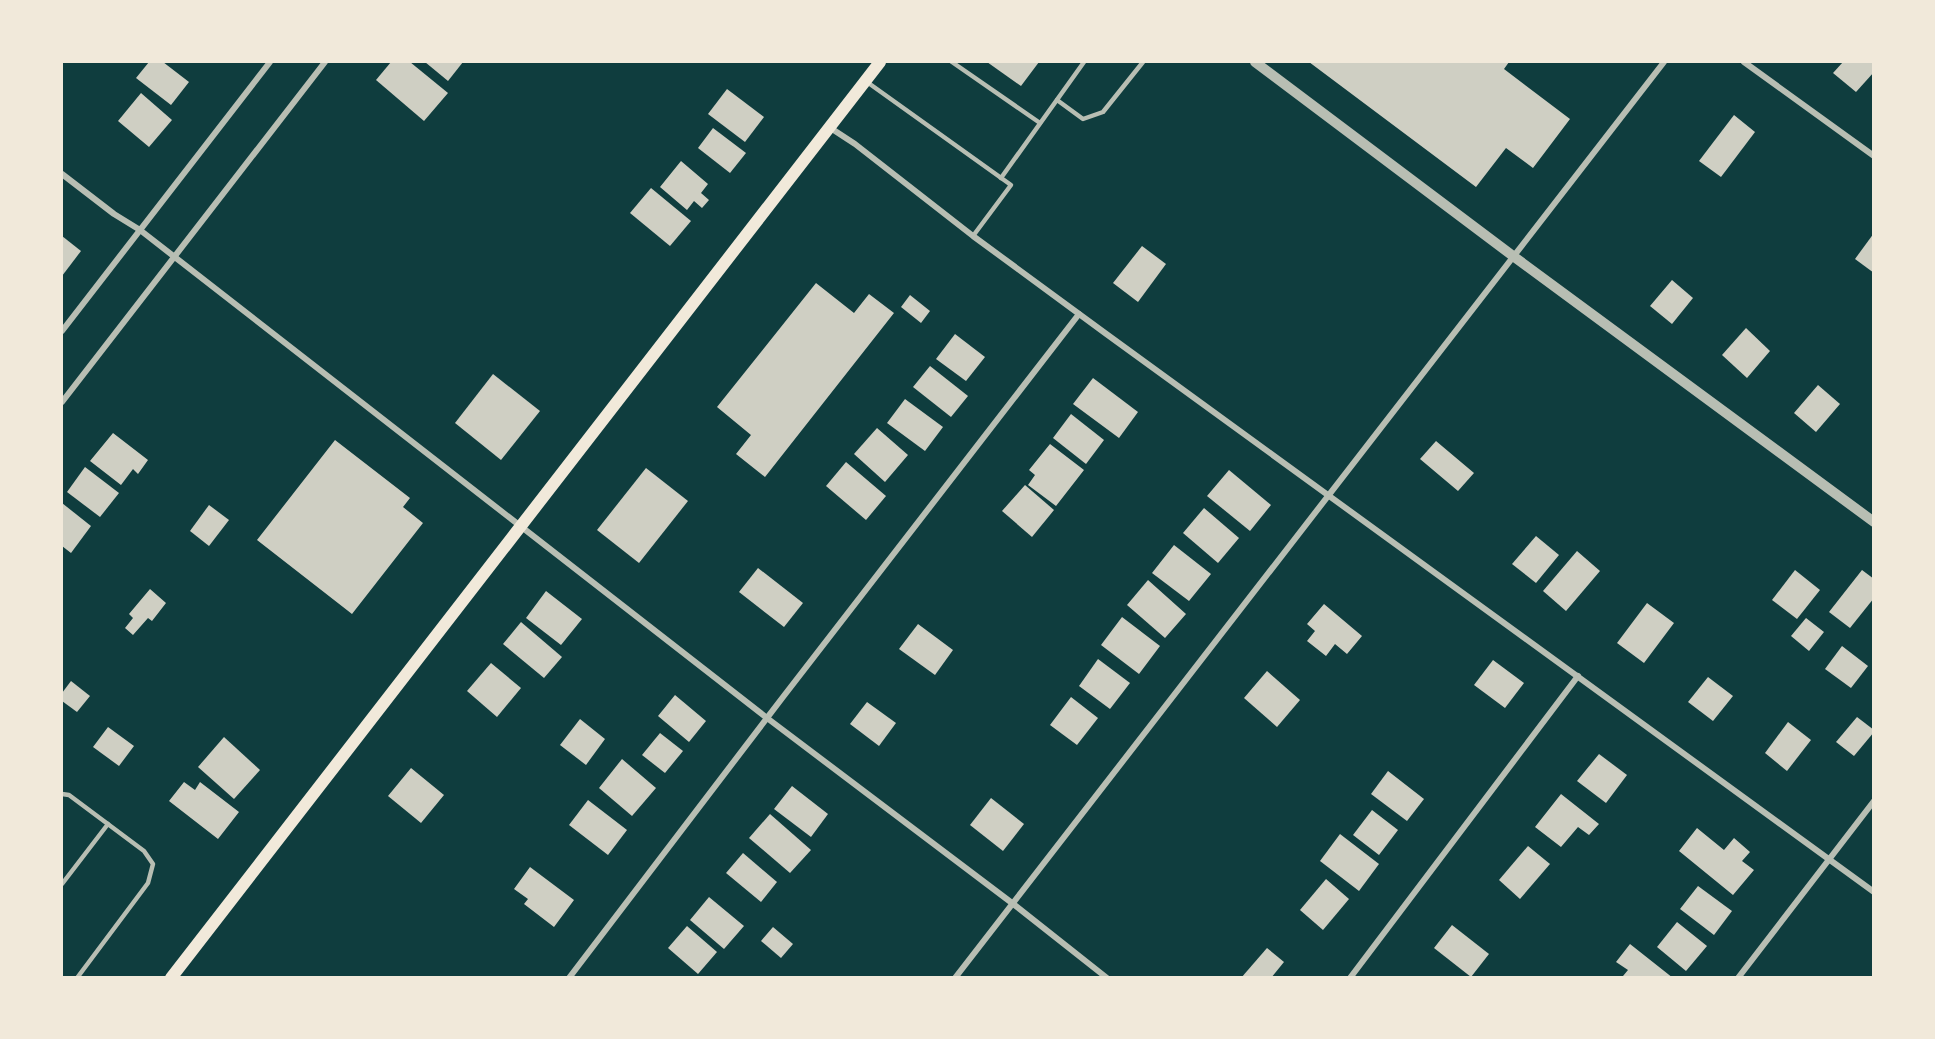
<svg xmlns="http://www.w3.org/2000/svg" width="1935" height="1039" font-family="Lato,sans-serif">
  <rect width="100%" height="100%" fill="#0f3d3e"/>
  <g fill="#cfcfc3">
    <polygon points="149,62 163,62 189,82 171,105 136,78"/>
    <polygon points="391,62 410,62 448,93 424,121 376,80"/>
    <polygon points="425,62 463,62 448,81"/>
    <polygon points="987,62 1039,62 1021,86"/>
    <polygon points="1309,62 1509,62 1504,69 1570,119 1533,168 1506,148 1476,187"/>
    <polygon points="1843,62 1874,62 1874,72 1856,92 1833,73"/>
    <polygon points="727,89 764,117 745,142 708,114"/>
    <polygon points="141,93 172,120 149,147 118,121"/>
    <polygon points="1734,115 1755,132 1721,177 1699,161"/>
    <polygon points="713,128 746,153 730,173 698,148"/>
    <polygon points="681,161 708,184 701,193 709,200 702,208 694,201 687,210 660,187"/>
    <polygon points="651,188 691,221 670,246 630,213"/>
    <polygon points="1874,233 1874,273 1855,259"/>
    <polygon points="62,236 81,251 62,276"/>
    <polygon points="1142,246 1166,264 1138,302 1113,283"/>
    <polygon points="1672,280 1693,298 1672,324 1650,306"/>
    <polygon points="816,283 854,313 869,294 894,313 765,477 736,454 751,435 717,407"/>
    <polygon points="910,295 930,311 921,323 901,307"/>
    <polygon points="1746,328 1770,351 1747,378 1722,355"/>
    <polygon points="955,334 985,357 966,381 936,359"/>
    <polygon points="930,366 968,396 951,417 913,387"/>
    <polygon points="493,374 540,411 501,460 455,423"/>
    <polygon points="1093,378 1138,412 1119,438 1073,404"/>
    <polygon points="1818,385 1840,404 1816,432 1794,413"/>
    <polygon points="905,399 943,427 925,451 887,423"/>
    <polygon points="1071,414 1104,440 1086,464 1053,438"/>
    <polygon points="877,428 908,455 885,482 854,454"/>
    <polygon points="113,433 148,460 138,474 133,469 121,485 90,461"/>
    <polygon points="335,440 410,498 403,507 423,523 352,614 257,540"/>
    <polygon points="1436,441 1474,473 1458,491 1420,459"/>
    <polygon points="1050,444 1084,470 1056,506 1028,485 1035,475 1029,470"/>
    <polygon points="846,462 886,496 866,520 826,486"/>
    <polygon points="85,467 119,493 100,517 67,492"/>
    <polygon points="646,468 688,501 639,563 597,530"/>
    <polygon points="1229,470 1271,505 1250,531 1207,496"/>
    <polygon points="1025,485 1054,510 1032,537 1002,511"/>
    <polygon points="62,503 91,526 71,553 62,546"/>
    <polygon points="209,505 229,520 209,546 190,531"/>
    <polygon points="1204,508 1239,538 1218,563 1183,533"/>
    <polygon points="1536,536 1559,555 1536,583 1512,564"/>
    <polygon points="1174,545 1211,574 1189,601 1152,573"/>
    <polygon points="1577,551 1600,571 1566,611 1543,591"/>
    <polygon points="758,568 803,603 784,627 739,592"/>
    <polygon points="1795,570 1820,590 1797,619 1772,600"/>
    <polygon points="1862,570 1874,579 1874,598 1850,628 1829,612"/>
    <polygon points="1148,580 1186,614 1165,638 1127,605"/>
    <polygon points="150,589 166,603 152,621 148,618 133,635 125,628 133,618 129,614"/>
    <polygon points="546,591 582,619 561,645 526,618"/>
    <polygon points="1647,603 1674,623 1644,663 1617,643"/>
    <polygon points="1324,604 1362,636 1347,654 1335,644 1326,656 1307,641 1315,631 1307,624"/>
    <polygon points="1122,617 1160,646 1139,674 1101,645"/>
    <polygon points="1806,618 1824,632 1809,651 1791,636"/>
    <polygon points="521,622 562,657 544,678 503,644"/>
    <polygon points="918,624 953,650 935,675 899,649"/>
    <polygon points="1842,646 1868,666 1851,688 1825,669"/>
    <polygon points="1098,659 1130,683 1110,709 1079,686"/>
    <polygon points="1493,660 1524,683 1505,708 1474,685"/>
    <polygon points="491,663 521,688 497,717 467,691"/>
    <polygon points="1267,671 1300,700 1277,727 1244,698"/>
    <polygon points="1708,677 1733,696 1713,721 1688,702"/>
    <polygon points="71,681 90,696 77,712 62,701 62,693"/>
    <polygon points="675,695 706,721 689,742 658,716"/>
    <polygon points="1071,697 1098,718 1077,745 1050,725"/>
    <polygon points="867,702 896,723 879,746 850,724"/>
    <polygon points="1857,717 1874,730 1874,732 1854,756 1836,742"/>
    <polygon points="580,719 605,739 586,765 560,745"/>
    <polygon points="1788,722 1811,740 1787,771 1765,753"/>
    <polygon points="108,727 134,746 119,766 93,747"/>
    <polygon points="660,733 683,751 665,773 642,755"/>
    <polygon points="224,737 260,770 234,799 198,767"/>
    <polygon points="1599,754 1627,775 1606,803 1577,781"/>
    <polygon points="622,759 656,788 632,816 599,788"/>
    <polygon points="411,768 444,795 421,823 388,796"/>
    <polygon points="1388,771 1424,799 1407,821 1371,794"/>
    <polygon points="184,782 195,790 200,782 239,812 218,839 169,801"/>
    <polygon points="792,786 828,814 811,837 774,809"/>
    <polygon points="1561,794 1599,824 1589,835 1578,827 1561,847 1535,827"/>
    <polygon points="991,798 1024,824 1003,851 970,825"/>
    <polygon points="588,800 627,830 608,855 569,825"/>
    <polygon points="1372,810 1398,830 1379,855 1353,835"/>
    <polygon points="770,814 811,850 790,873 749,838"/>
    <polygon points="1697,828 1724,850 1734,838 1750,852 1742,861 1754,870 1733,895 1679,851"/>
    <polygon points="1340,834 1379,864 1359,891 1320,861"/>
    <polygon points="1528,846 1550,864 1520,899 1499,880"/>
    <polygon points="743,853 777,882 761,902 726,873"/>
    <polygon points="530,867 574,900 554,927 524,904 528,899 514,889"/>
    <polygon points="1326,879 1349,899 1323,930 1300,910"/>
    <polygon points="1698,886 1732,911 1714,935 1680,909"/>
    <polygon points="709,897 744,926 724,949 690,920"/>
    <polygon points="1677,922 1707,946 1686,971 1657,947"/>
    <polygon points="1452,925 1489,954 1471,977 1434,948"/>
    <polygon points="687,926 717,952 698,974 668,948"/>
    <polygon points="773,927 793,944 781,958 761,941"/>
    <polygon points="1630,944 1673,978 1623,976 1628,970 1616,962"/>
    <polygon points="1267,948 1284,962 1271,978 1241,978"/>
  </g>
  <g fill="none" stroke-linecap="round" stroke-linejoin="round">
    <g stroke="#b8beb3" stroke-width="4.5">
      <polyline points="952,62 1040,123"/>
      <polyline points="867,82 1011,185 973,236"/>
      <polyline points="1057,100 1083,119 1103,112 1143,62"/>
      <polyline points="1001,178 1084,62"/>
      <polyline points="62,794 69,795 144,851 153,864 148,883 77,978"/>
      <polyline points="62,884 108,824"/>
    </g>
    <g stroke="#b8beb3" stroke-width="6">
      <polyline points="1744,62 1874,156"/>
      <polyline points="829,127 855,144 973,236 1105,333 1874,892"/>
      <polyline points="62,174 114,214 140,230 767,718 1012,903 1107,978"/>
      <polyline points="62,331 270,62"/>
      <polyline points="62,402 325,62"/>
      <polyline points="569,978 783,697 1079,314"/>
      <polyline points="955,978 1664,62"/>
      <polyline points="1350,978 1578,676"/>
      <polyline points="1738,978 1874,801"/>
    </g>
    <polyline stroke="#b8beb3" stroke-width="10" points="1255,62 1513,256 1874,522"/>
    <polyline stroke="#f1e9da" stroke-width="12" points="171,978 880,62"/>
  </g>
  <rect width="1935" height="1039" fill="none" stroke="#f1e9da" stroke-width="126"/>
</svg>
